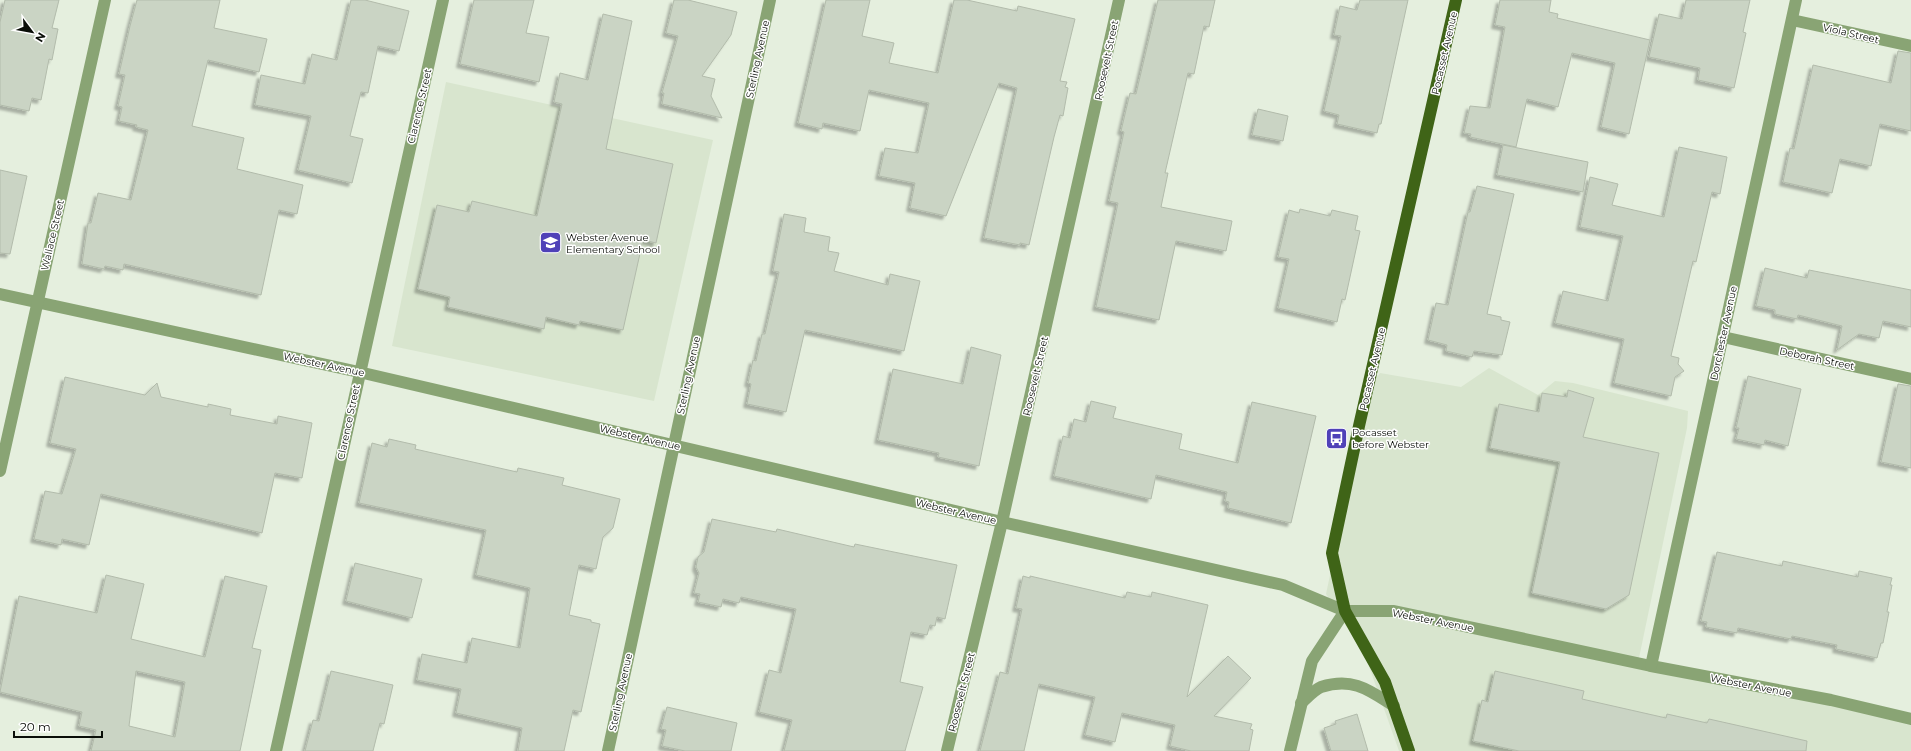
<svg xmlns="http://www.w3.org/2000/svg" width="1911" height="751" font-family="Montserrat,sans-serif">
  <defs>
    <filter id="shadow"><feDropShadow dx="-3.5" dy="3.5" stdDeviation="1" flood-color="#0004"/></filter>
  </defs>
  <rect width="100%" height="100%" fill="#e5efde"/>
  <g fill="#d8e5ce">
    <polygon points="446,82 713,140 654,401 392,346"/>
    <polygon points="1489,368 1538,395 1555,381 1573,383 1688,411 1687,428 1639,658 1911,721 1911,751 1399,751 1366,658 1326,594 1370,387 1380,373 1461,387"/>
  </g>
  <g fill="#cad4c4" stroke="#b2bbab" fill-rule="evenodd" filter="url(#shadow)">
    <polygon points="5,0 59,0 52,28 58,29 52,60 49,59 41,100 32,98 29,111 0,105 0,22"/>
    <polygon points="137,0 220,0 214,28 267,39 259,72 208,60 192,126 244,138 237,169 303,185 297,214 279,210 261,295 124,264 123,270 105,266 104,269 82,264 88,223 91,223 98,193 131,200 148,130 136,127 137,125 119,121 122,107 118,106 125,75 119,74 130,26"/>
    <polygon points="351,0 365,0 409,11 399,51 378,46 368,93 361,92 350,136 363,139 352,183 298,170 311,116 255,105 261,75 305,84 312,54 337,60"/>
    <polygon points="474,0 534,0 526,33 549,37 539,82 460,64"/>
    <polygon points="674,0 688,0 737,12 731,35 702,76 715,79 711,96 722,118 662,104 664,93 662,93 678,36 666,33"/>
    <polygon points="826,0 870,0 862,36 894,43 889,63 938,73 954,0 967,0 1017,11 1018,6 1075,19 1060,81 1067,82 1065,87 1068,88 1063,116 1060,115 1054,137 1029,245 1020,243 1020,245 984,238 1017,88 999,83 946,216 910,208 915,183 879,176 885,148 918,153 929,103 869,90 860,131 823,123 822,129 798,123"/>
    <polygon points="1158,0 1215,0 1209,27 1204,26 1194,74 1188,73 1165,173 1168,173 1161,207 1232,221 1226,251 1176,241 1159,320 1096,307 1118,203 1109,201 1124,132 1121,131 1130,93 1136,94"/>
    <polygon points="1360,0 1408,0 1381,124 1379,124 1377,133 1337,124 1339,115 1324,111 1341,36 1334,35 1340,6 1357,10"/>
    <polygon points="1500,0 1551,0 1549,12 1558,14 1557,18 1650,40 1629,134 1601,127 1615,63 1572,53 1558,107 1527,99 1516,147 1470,137 1471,134 1464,133 1470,106 1490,108 1505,27 1495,25"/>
    <polygon points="1686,0 1750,0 1743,32 1746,33 1734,88 1698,80 1700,68 1649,57 1659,14 1682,19"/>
    <polygon points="603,14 632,21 606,149 673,164 656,243 643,240 623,330 580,321 579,325 546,317 544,329 448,307 450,297 418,289 437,205 469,212 472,201 537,216 562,104 554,102 560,73 588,80"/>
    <polygon points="1898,51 1911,53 1911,131 1880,124 1871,166 1840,159 1832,193 1783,182 1790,148 1794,149 1813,65 1891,83"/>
    <polygon points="1258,109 1288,116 1283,141 1252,135"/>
    <polygon points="1503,145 1588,162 1583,192 1497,175"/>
    <polygon points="1679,147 1727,157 1720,194 1712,192 1696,262 1693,261 1671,356 1679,358 1678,364 1684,371 1675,377 1671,396 1614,383 1624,339 1555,323 1563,291 1608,301 1623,236 1580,227 1590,177 1618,184 1612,205 1664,217"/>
    <polygon points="0,170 27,176 10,254 0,253"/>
    <polygon points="1477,186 1514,194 1487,314 1501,317 1501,320 1510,322 1502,355 1474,351 1472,357 1446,351 1447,345 1428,340 1436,303 1448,305 1468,212 1470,212"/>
    <polygon points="1300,209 1330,216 1332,210 1358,216 1355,230 1360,231 1345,300 1342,299 1337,322 1278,308 1289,259 1278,257 1289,210 1299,213"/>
    <polygon points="784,214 806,218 804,232 830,237 828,251 839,253 834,271 888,285 890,274 920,281 904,351 805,330 786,412 747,404 751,384 748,383 753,360 756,361 762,334 765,334 779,272 773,271"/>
    <polygon points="1765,268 1807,278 1809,270 1911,290 1911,327 1883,321 1879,338 1859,334 1837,350 1842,326 1798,315 1797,319 1775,314 1775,310 1756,306"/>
    <polygon points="971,347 1001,355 979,466 938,457 939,453 878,440 893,369 963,384"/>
    <polygon points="1748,376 1801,389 1788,446 1765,440 1764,445 1736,439 1739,428 1736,428"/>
    <polygon points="65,377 145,395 157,383 161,397 208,407 208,404 231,409 230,415 277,424 278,416 312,423 302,478 275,473 262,533 101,494 89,545 62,539 61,545 34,539 45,491 62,494 76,449 50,443"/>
    <polygon points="1898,384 1911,386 1911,468 1881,462"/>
    <polygon points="1568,390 1594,398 1583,437 1659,453 1629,595 1606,609 1532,593 1560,462 1490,448 1499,404 1539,412 1542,393 1567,397"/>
    <polygon points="1091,401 1116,407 1113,418 1182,434 1179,449 1238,463 1252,402 1316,416 1291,523 1228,508 1229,502 1225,501 1227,492 1156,475 1151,499 1054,476 1063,436 1070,438 1074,419 1086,422"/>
    <polygon points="389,439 416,445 415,449 517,472 518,468 564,478 562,485 620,499 613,528 603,537 596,569 579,565 569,615 591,620 591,622 600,624 581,712 573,710 564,751 518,751 522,728 456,713 461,689 417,680 422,654 467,663 472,638 520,648 530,588 476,575 486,530 359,503 372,443 387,447"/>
    <polygon points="712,519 776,532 777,529 854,547 855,544 957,565 945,619 937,617 935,626 930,625 927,635 911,632 900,682 923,687 905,751 784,751 792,720 759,712 769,670 781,673 796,609 741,597 739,603 723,599 721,607 698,602 700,594 694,593 699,573 696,567 698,557 704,552"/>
    <polygon points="1717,552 1782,566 1783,561 1858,577 1859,571 1892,578 1890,585 1892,585 1887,612 1889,612 1883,643 1881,643 1877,658 1836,649 1837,645 1792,636 1791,639 1738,628 1737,633 1706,627 1707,622 1701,621"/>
    <polygon points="355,563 422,579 412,618 346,601"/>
    <path d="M106 575 144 584 131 639 205 657 225 576 267 586 252 648 261 650 240 751H91L96 730 79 726 82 712 0 692 19 596 97 613ZM136 671 185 682 175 737 129 726Z"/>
    <polygon points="1023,576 1030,578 1030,576 1125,598 1127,592 1151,597 1152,592 1208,605 1187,697 1228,656 1251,678 1214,716 1252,724 1250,729 1253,730 1249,751 1191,751 1170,746 1175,725 1122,713 1115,742 1085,735 1095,697 1039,684 1024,751 980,751 1000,672 1008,674 1022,609 1016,608"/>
    <polygon points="331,671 393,685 384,724 380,723 373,751 305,751 313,720 319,721"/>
    <polygon points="1495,671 1584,691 1582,699 1666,718 1667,714 1707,723 1709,719 1807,741 1806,751 1519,751 1473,741 1482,700 1488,702"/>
    <polygon points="667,707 737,723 731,751 685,751 662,746 666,730 661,729"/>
    <polygon points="1357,714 1368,751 1331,751 1324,728 1336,724 1335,721"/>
  </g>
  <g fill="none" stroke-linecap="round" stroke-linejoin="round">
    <g stroke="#89a474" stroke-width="12">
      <polyline points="1792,20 1911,46"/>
      <polyline points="0,294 359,372 1002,522 1283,585 1345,611 1394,611 1651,666 1831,700 1911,719"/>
      <polyline points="1723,337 1911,379"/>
      <polyline points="0,471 105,0"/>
      <polyline points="1651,666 1796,0"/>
      <path d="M1301 703C1307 698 1314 690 1321 687 1353 677 1369 690 1394 706"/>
      <polyline points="276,751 443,0"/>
      <polyline points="608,751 770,0"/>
      <polyline points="947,751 1002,522 1119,0"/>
      <polyline points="1290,751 1312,661 1345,611"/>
    </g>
    <polyline stroke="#3f6417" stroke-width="12" points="1409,751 1385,682 1345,611 1332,553 1359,426 1456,0"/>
  </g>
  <defs>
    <symbol id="school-square" viewBox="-11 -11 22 22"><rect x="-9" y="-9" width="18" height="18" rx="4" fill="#4f41b8" stroke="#fff"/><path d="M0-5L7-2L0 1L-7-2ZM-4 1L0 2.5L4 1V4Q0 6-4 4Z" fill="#fff"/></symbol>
    <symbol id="bus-square" viewBox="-11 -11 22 22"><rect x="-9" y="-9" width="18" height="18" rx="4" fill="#4f41b8" stroke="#fff"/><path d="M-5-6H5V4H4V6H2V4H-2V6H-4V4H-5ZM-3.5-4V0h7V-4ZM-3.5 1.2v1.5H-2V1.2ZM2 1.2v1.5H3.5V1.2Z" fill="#fff"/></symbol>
  </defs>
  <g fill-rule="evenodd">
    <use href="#school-square" x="538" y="230" width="25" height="25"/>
    <use href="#bus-square" x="1324" y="426" width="25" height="25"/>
  </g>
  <g text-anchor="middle" stroke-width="3" stroke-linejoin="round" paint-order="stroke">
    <g font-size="10" fill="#0a0e08" stroke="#fff">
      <text transform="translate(1851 33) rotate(13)" y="4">Viola Street</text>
      <text transform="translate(1444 53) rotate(-77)" y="4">Pocasset Avenue</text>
      <text transform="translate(757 59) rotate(-78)" y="4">Sterling Avenue</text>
      <text transform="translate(1106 60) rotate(-78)" y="4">Roosevelt Street</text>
      <text transform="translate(419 106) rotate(-77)" y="4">Clarence Street</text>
      <text transform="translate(52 235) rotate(-77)" y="4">Wallace Street</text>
      <text transform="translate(1723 333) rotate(-78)" y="4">Dorchester Avenue</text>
      <text transform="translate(1817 358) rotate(12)" y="4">Deborah Street</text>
      <text transform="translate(324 364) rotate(12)" y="4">Webster Avenue</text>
      <text transform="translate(1372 369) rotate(-77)" y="4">Pocasset Avenue</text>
      <text transform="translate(688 375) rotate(-78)" y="4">Sterling Avenue</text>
      <text transform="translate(1035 376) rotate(-77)" y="4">Roosevelt Street</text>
      <text transform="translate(348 422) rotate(-78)" y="4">Clarence Street</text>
      <text transform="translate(640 437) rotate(13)" y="4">Webster Avenue</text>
      <text transform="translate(956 511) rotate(13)" y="4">Webster Avenue</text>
      <text transform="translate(1433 620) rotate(11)" y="4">Webster Avenue</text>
      <text transform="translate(1751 685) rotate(11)" y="4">Webster Avenue</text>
      <text transform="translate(620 692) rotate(-78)" y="4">Sterling Avenue</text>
      <text transform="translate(961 692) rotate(-76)" y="4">Roosevelt Street</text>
    </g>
    <g font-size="10" fill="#0a0e08" stroke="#fff" text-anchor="start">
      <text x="566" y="241">Webster Avenue<tspan x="566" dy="12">Elementary School</tspan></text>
      <text x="1352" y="436">Pocasset<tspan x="1352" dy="12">before Webster</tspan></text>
    </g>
  </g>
  <g transform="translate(32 32) rotate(122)" stroke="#ffffff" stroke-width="3" paint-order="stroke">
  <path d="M0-3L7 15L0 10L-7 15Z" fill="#0a0e08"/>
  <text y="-6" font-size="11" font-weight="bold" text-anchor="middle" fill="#0a0e08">N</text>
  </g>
  <path d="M14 731v6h88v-6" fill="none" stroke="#0a0e08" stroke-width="2"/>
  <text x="20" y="731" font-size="12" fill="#0a0e08" stroke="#ffffff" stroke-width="3" paint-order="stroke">20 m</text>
</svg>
